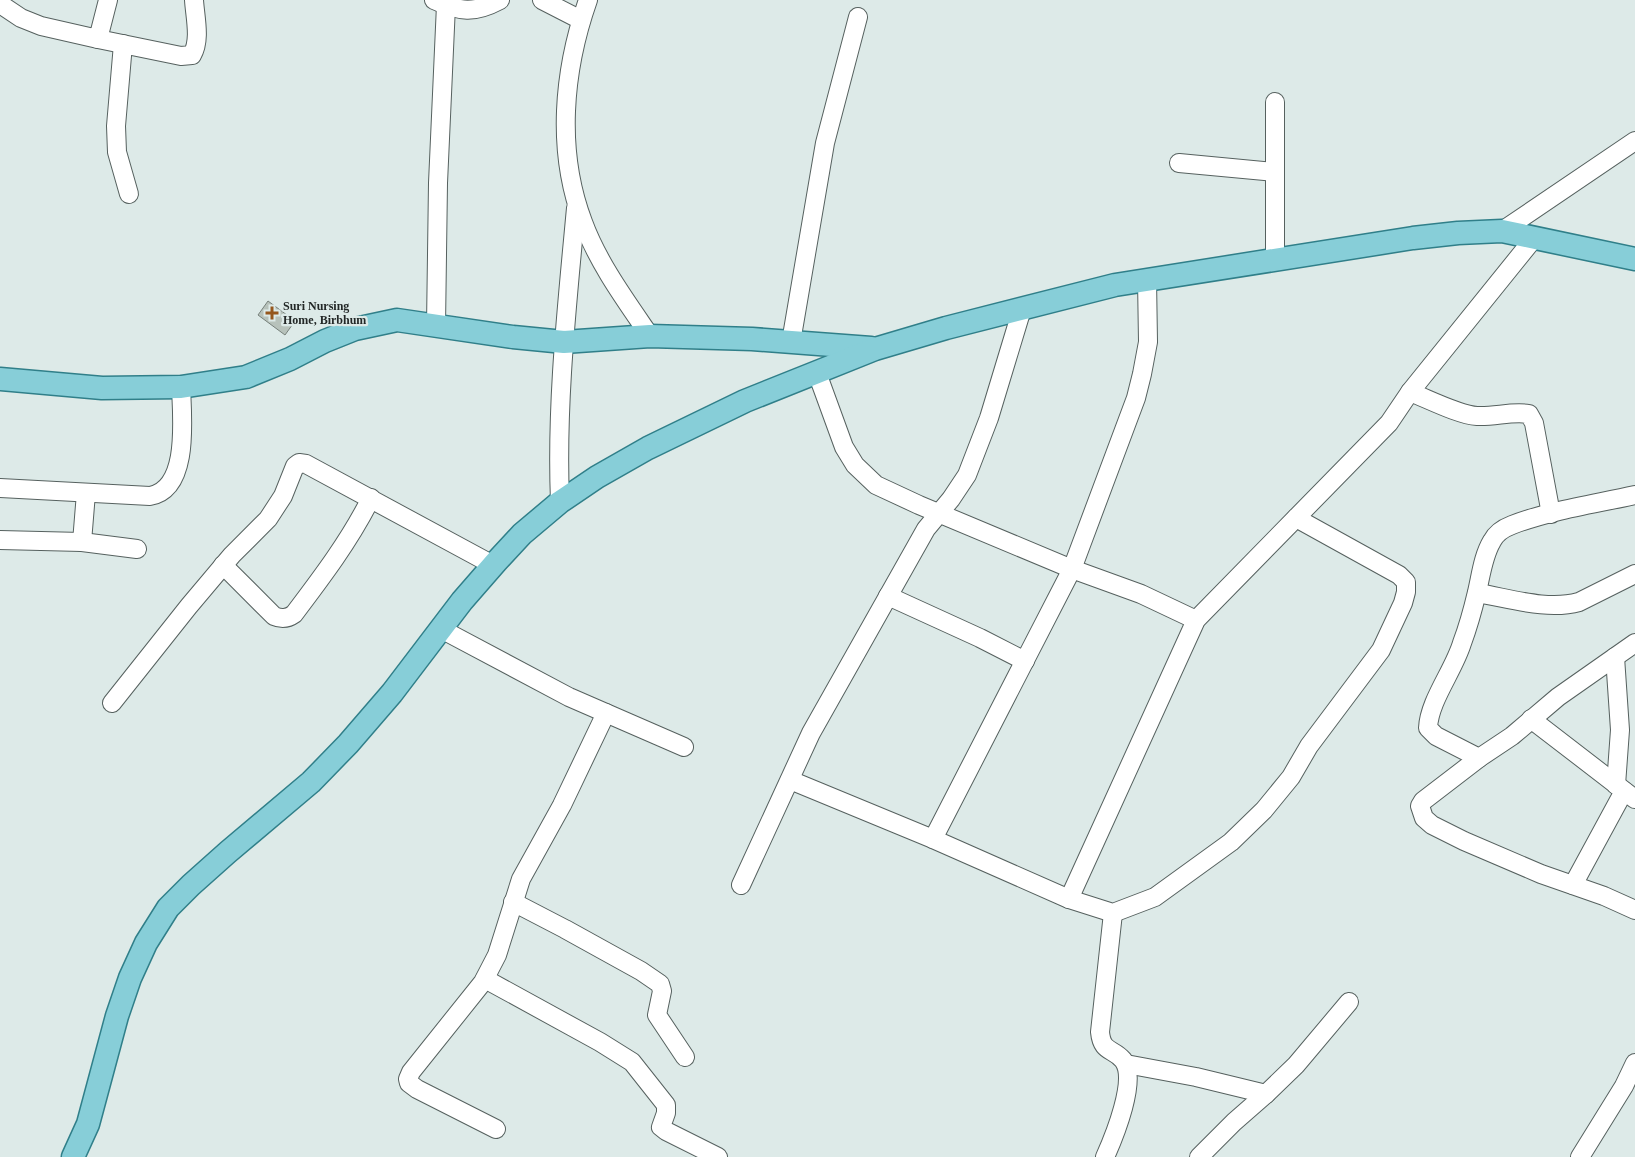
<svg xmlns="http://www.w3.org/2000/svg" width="1635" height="1157" font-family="'Times New Roman',serif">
  <rect width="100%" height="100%" fill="#ddeae8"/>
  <polygon fill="#b7c2bb" stroke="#77817b" points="268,301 295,321 285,335 258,315"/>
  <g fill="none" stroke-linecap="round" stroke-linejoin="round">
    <defs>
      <g id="minor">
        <path d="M434 0C460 12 474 14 500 0"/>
        <polyline points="542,0 581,20"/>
        <path d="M588 0C563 71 556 151 583 222 598 263 626 301 650 336"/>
        <polyline points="0,4 21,18 41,26 98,39 108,0"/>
        <path d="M98 39 181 56 192 55C201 40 195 17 194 0"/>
        <polyline points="123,44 116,126 117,152 129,194"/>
        <polyline points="1179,163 1275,172"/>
        <polyline points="1502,231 1635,141"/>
        <polyline points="1275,259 1275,102"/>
        <polyline points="1147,279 1148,342 1142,374 1136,398 1072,569 933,839 1069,899 1113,913 1155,897 1231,842 1264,810 1291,777 1309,746 1381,650 1403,603 1406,592 1406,582 1399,575 1296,518"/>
        <polyline points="436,326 438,183 446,5"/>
        <polyline points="791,342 825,143 858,17"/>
        <polyline points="817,373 844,447 855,465 876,485 919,505 1072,569 1141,594 1196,620"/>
        <path d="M1410 392C1428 399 1459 415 1477 416 1495 417 1512 411 1529 414L1534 423 1551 514"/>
        <path d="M0 488 150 496C190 489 182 417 181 387"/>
        <path d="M1635 495C1595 504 1551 510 1512 525 1504 528 1496 533 1492 541 1483 556 1481 575 1477 592 1473 609 1468 627 1462 643 1454 670 1429 701 1428 728L1436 736 1479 758 1512 736 1558 697 1635 643"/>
        <path d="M560 502C556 404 567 306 576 208"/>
        <polyline points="0,540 82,542 137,549"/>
        <polyline points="82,542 86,493"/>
        <path d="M223 565 274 616C281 619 287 619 294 614 322 577 350 540 371 498"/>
        <path d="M1477 593C1509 598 1547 611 1579 602L1635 574"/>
        <polyline points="888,596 980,638 1025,661"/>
        <polyline points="441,629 569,697 684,747"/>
        <polyline points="1615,657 1620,730 1616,785"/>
        <polyline points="112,703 189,606 232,555 268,519 283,496 295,466 299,463 306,464 493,565"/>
        <polyline points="1531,719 1635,799"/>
        <polyline points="1479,758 1423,801 1420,806 1424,818 1432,825 1464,841 1541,874 1604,896 1635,910"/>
        <polyline points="790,780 933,839"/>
        <polyline points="741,885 811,733 926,529 951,499 967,475 989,418 1022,309"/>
        <polyline points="1573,885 1624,791"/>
        <polyline points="1069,899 1196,620 1389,423 1410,392 1535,237"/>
        <polyline points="513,902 565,929 641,971 660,984 662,991 657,1015 685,1057"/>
        <polyline points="485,979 600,1042 632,1062 666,1105 666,1113 661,1127 666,1131 718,1157"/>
        <polyline points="1126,1064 1196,1077 1266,1094 1296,1065 1349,1002"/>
        <polyline points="496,1129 417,1089 409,1083 408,1079 411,1072 483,982 497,955 521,879 562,805 606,713"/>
        <path d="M1105 1157C1114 1137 1138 1079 1123 1060 1113 1048 1102 1053 1100 1032L1113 913"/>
        <polyline points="1199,1157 1234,1122 1266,1094"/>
        <polyline points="1580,1157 1624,1086 1635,1063"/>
      </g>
      <g id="major">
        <polyline points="0,379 102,388 181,387 246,377 290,359 325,341 355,329 397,320 513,337 564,342 650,336 752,339 871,348"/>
        <polyline points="73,1157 88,1124 117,1016 130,978 146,943 168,908 191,885 228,852 311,782 348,744 392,693 462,601 496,562 522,534 560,502 597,477 648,448 745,401 875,349 946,328 1115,285 1413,238 1458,233 1502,231 1635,259"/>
      </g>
    </defs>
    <use href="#minor" stroke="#56615f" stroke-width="20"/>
    <use href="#major" stroke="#307f89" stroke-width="25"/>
    <use href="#minor" stroke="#fff" stroke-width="18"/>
    <use href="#major" stroke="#87ced8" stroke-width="22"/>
  </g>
  <path fill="#95571d" stroke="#ddeae8" stroke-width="2" d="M269.5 305.5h5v5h5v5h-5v5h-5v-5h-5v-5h5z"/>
  <g text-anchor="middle" stroke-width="4.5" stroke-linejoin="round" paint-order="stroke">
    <g font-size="12" font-weight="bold" fill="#232827" stroke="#ddeae8" text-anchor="start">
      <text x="283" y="310">Suri Nursing<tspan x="283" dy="14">Home, Birbhum</tspan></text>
    </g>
  </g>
</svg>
